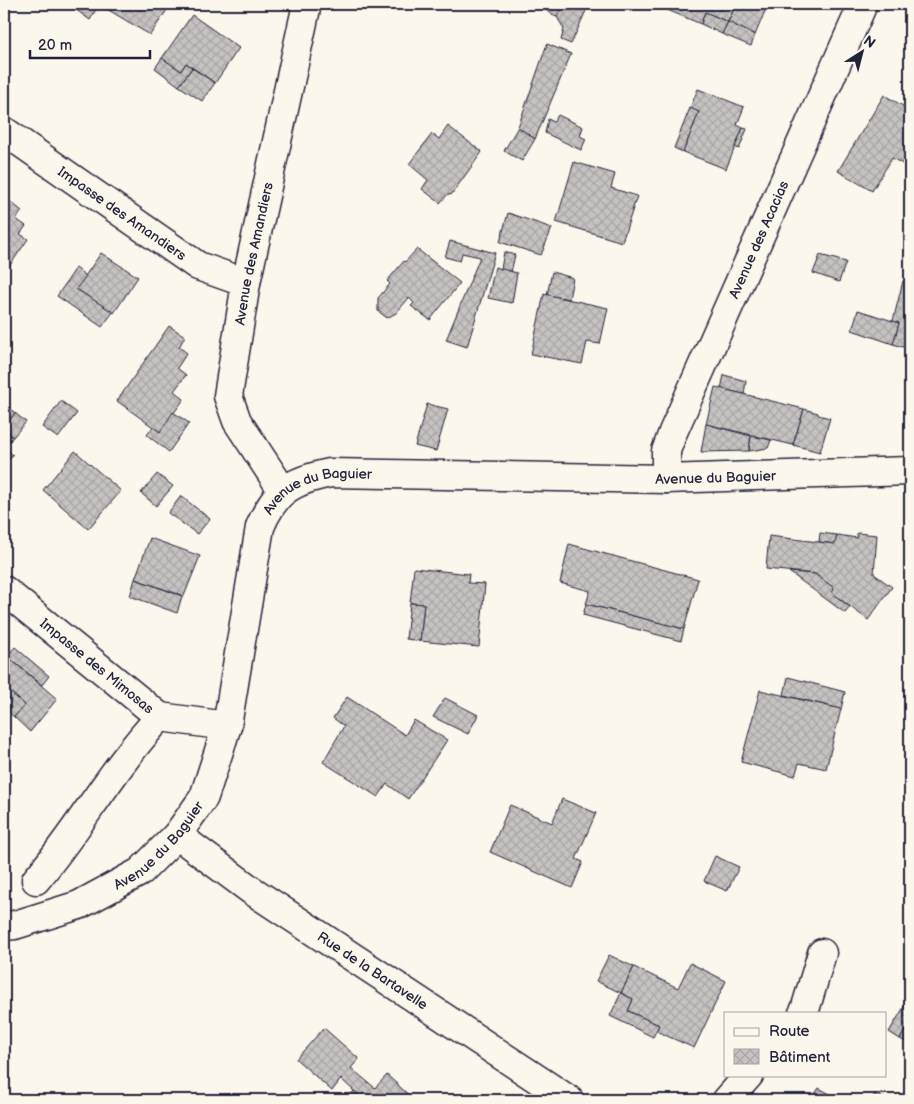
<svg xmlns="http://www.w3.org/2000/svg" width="914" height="1104" font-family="'Balsamiq Sans',sans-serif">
  <defs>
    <pattern id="building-cross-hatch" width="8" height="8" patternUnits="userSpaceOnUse" patternTransform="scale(1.25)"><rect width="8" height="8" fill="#c6c2c0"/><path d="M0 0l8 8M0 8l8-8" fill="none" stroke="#aaa6a6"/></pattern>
  </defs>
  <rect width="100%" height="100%" fill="#fbf7ec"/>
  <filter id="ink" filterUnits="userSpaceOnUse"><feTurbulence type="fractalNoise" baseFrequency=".02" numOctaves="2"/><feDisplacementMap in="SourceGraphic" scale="10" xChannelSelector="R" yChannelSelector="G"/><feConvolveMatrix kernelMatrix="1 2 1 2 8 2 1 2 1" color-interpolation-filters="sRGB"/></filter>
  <g filter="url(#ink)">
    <g fill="url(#building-cross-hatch)" stroke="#22223b">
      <polygon points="79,4 99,4 90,20 75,9"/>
      <polygon points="111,4 171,4 150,35 107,9"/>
      <polygon points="535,4 564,4 557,17"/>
      <polygon points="564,4 589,4 571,44 561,40 564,29 557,17"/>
      <polygon points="653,4 736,4 728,22 705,12 701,24"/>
      <polygon points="736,4 768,4 755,35 728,22"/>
      <polygon points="705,12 728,22 722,34 701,24"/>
      <polygon points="192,15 239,48 215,83 186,63 181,71 162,58"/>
      <polygon points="728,22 755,35 751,46 722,34"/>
      <polygon points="547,44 571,54 535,139 518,127"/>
      <polygon points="162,58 181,71 186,63 192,68 179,86 155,68"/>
      <polygon points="192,68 215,83 202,101 179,86"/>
      <polygon points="698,89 744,107 737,125 743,128 726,169 683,152 699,112 690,108"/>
      <polygon points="884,95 910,110 910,123 908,128 910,130 910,168 892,158 872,191 838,171"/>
      <polygon points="690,108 699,112 683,152 674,148"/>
      <polygon points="558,115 583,127 580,136 586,139 581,150 545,133 548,119 554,122"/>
      <polygon points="448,126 482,152 451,195 448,194 440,203 422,189 428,180 409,164 432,134 439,139"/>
      <polygon points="518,127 535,139 522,161 504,151"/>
      <polygon points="743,128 747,129 739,149 735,147"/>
      <polygon points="574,162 615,174 611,188 637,196 622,242 556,222"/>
      <polygon points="4,197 22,211 16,219 26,226 20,234 28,239 4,274"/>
      <polygon points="508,213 552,228 541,255 500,242"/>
      <polygon points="450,241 495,253 467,347 446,340 480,257 462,253 460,261 445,257"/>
      <polygon points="417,249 460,283 430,320 411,306 414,303 409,298 396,313 387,318 378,311 378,298 390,284 387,281 404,261 405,262"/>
      <polygon points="504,252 515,255 511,272 501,269"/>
      <polygon points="101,253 138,277 114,313 76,289"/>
      <polygon points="820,255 846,262 839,282 813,273"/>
      <polygon points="495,267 517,273 512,303 488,298"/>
      <polygon points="76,268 86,276 76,289 113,312 102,327 57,296"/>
      <polygon points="552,272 573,278 569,299 547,295"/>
      <polygon points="903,281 910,284 910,349 893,344 899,323 893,321"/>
      <polygon points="544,294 608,308 600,344 587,342 582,364 531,354"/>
      <polygon points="858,310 899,323 893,344 852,330"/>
      <polygon points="169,326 185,336 179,347 187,353 177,368 186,375 174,391 184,399 160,432 117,401"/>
      <polygon points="724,375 746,381 744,394 721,389"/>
      <polygon points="715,387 804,409 793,445 706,424"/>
      <polygon points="61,401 77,413 58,438 42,427"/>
      <polygon points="4,403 15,413 4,427"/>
      <polygon points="427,404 448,409 436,451 415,446"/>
      <polygon points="804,409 818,413 818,415 830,418 820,452 793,445"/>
      <polygon points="173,412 189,423 169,452 147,435 153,427 160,432"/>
      <polygon points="15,413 26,422 13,437 4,427"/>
      <polygon points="706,424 751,436 749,451 701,452"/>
      <polygon points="4,429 13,437 4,447"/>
      <polygon points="751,436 771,440 768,448 749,451"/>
      <polygon points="4,447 13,455 4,464"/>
      <polygon points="75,451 121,491 88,529 43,490"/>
      <polygon points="157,474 173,486 156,506 141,493"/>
      <polygon points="181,496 210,519 197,534 168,513"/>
      <polygon points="820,533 837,535 835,544 819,542"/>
      <polygon points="857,533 877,535 874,574 892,587 868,620 832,593 834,588 815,574 766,569 769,536 835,544 837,535 857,538"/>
      <polygon points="150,538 200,556 184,596 135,579"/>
      <polygon points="569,544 698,579 684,629 586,604 590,591 560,583"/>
      <polygon points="414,568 469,574 468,583 485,584 479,647 420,641 424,604 410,603"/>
      <polygon points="789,572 815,574 834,588 832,593 850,607 845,613"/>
      <polygon points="135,579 182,596 177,613 130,596"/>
      <polygon points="410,603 424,604 420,641 406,639"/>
      <polygon points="586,604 684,629 681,641 583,615"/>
      <polygon points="15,647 49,676 42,685 7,656"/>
      <polygon points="4,649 9,654 7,656 57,699 30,732 14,717 25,705 4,687"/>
      <polygon points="788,677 845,692 841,709 784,695"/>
      <polygon points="4,687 25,705 14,717 4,708"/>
      <polygon points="760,690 841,709 826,769 799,763 795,776 741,762"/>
      <polygon points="347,697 405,735 414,720 447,740 408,799 387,784 378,797 323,762 344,726 333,718"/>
      <polygon points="445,698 478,715 468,734 433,717"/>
      <polygon points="562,799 596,813 576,859 583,862 572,888 490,852 510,805 552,823"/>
      <polygon points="715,856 739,867 727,891 704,881"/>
      <polygon points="609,955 634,967 621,993 596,981"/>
      <polygon points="690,963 726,981 694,1048 656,1031 659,1025 628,1011 633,999 621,993 634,967 678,988"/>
      <polygon points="621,993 633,999 628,1011 659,1025 653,1037 610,1016"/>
      <polygon points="910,997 910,1023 900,1039 889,1032"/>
      <polygon points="910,1023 910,1044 900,1039"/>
      <polygon points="324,1028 359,1059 351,1068 375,1088 387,1075 412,1098 410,1100 364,1100 341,1079 332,1091 296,1059"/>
      <polygon points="819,1088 841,1100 811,1100"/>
      <polygon points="354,1091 364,1100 346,1100"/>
      <polygon points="875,1094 888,1100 871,1100"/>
    </g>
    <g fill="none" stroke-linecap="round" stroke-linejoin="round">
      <defs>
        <g id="minor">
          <path id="s1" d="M4 131 198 266 246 283"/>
          <path id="s2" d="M666 479V451L673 432 863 4"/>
          <path id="s3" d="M283 491 237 421 228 396 246 283 307 4"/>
          <path id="s4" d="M4 590 160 717 227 726"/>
          <path id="s5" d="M177 835 251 890 569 1100"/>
          <path d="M36 880C80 828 113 767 160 717"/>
          <path id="s6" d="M4 926 15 925 79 905 140 872 177 835 204 797 227 726 260 527C275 491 291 481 330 473L666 479 910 471"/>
          <polyline points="803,1013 805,1010 822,953"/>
          <polyline points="727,1100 749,1075"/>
        </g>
      </defs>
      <use href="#minor" stroke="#22223b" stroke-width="31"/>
      <use href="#minor" stroke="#fbf7ec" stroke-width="28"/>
    </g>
  </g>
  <g text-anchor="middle" stroke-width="4.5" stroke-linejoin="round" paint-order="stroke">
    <g font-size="14" fill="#22223b" stroke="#fbf7ec">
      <text dy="5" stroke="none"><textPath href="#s1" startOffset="144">Impasse des Amandiers</textPath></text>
      <text dy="5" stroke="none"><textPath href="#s2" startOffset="259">Avenue des Acacias</textPath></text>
      <text dy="5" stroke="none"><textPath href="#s3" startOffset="255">Avenue des Amandiers</textPath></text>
      <text dy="5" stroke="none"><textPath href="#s6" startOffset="1002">Avenue du Baguier</textPath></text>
      <text dy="5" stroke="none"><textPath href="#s6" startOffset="598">Avenue du Baguier</textPath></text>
      <text dy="5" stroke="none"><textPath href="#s4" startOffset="120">Impasse des Mimosas</textPath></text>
      <text dy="5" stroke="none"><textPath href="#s6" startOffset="179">Avenue du Baguier</textPath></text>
      <text dy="5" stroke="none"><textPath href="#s5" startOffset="238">Rue de la Bartavelle</textPath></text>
    </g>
  </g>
  <rect width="914" height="1104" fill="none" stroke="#fbf7ec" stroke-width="20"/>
  <rect x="10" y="10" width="894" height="1084" fill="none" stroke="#22223b" stroke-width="2" filter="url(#ink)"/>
  <rect x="724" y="1012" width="162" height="65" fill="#fbf7ec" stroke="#a4a2a5"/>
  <rect x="734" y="1028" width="25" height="8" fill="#fbf7ec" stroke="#a4a2a5"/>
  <text x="769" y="1036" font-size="15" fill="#22223b">Route</text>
  <rect x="734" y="1049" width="25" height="15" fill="url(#building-cross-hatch)" stroke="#a4a2a5"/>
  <text x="769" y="1062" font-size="15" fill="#22223b">Bâtiment</text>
  <g transform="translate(862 52) rotate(36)" stroke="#fbf7ec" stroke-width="4" paint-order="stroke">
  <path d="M0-4L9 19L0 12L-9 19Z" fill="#22223b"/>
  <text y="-8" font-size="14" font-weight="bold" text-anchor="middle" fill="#22223b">N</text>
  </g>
  <path d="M30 50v8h120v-8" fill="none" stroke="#22223b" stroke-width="2.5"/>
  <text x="38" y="50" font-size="15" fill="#22223b" stroke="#fbf7ec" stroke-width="4" paint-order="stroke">20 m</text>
</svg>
